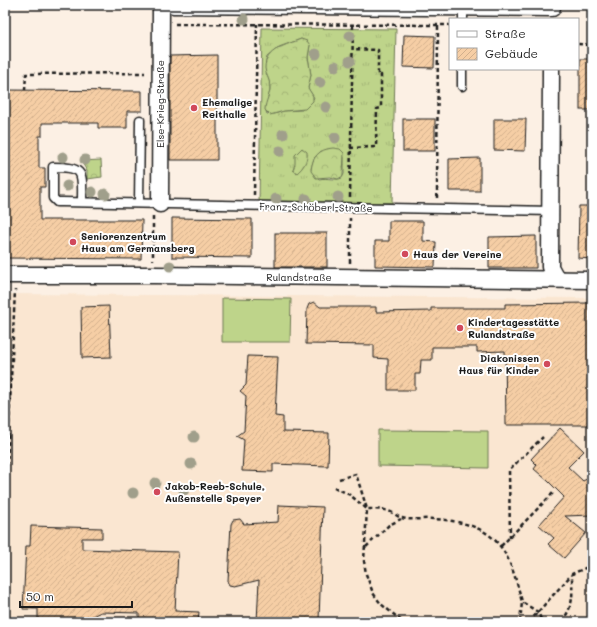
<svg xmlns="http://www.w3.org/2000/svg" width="597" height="627" font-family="Mali,sans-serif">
  <defs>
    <pattern id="grass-tufts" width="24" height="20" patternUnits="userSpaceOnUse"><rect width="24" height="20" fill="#bed48a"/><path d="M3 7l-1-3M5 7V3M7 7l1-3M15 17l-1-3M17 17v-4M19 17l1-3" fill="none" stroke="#a3b576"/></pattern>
    <pattern id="forest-crowns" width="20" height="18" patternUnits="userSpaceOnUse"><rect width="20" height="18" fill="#bed48a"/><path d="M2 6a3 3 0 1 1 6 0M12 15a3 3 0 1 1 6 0" fill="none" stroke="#a3b576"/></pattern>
    <pattern id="building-hatch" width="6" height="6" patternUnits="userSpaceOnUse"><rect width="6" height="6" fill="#f6cea5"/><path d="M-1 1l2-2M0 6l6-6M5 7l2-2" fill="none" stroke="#d2b08d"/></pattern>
  </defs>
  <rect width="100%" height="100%" fill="#fcf0e4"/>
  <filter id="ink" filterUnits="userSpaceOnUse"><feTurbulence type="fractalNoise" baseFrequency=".025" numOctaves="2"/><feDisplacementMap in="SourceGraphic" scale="8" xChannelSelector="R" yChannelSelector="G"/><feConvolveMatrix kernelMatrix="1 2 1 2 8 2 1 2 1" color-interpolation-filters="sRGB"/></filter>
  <g filter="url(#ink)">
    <polygon fill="#fae6d1" points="5,294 592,298 592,622 5,622"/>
    <path fill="url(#grass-tufts)" stroke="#6d7853" fill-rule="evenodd" d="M262 28 396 29 392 203H259ZM301 39 310 45 308 57 311 75 308 88 314 98 302 110 283 111 275 114H267C263 107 270 96 270 89 271 77 262 70 267 57L279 47ZM321 151 344 157V174L342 178C336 181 327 177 319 179L311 169 314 158Z"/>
    <g fill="url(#forest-crowns)" stroke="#6d7853">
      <path d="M301 39 307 41 310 45 308 57 311 75 308 88 313 96V101L305 109 284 111 270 115 265 110C265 101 271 94 270 86 270 79 265 74 265 68 265 49 287 45 301 39Z"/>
      <path d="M302 148 307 152C308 161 303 168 297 173L293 170 295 164V155Z"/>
      <path d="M333 148 340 149 344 153 343 176 338 179 330 177 316 178 311 171C312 157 319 149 333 148Z"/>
      <polygon points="101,160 102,177 87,179 87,171 81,161"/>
    </g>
    <g fill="#bed48a" stroke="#6d7853">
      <polygon points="222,298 291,299 290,342 222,342"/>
      <polygon points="378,430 488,431 488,468 378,466"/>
    </g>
    <g fill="url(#building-hatch)" stroke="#1c1c1c">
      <polygon points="404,35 435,36 434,68 403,67"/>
      <polygon points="217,55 217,160 170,160 170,56"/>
      <rect x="580" y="59" width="12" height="51"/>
      <polygon points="5,90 142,91 142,111 127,111 127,128 98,128 98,123 42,123 42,136 39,136 39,168 45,168 45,187 40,187 40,220 142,220 141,259 5,258"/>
      <rect x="403" y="119" width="32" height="32"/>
      <polygon points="494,119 526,119 525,151 494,150"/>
      <polygon points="480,158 480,191 449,191 449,159"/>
      <polygon points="579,206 592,206 592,259 578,258"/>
      <polygon points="172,218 252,219 252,258 172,257"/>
      <polygon points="389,221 423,221 423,241 436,242 435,267 375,266 375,241 389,241"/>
      <rect x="275" y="233" width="52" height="34"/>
      <polygon points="536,236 536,268 489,268 489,237"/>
      <polygon points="314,302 320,307 376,307 376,312 431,311 431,308 505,308 505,304 589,303 590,425 506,425 505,351 477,352 477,347 432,347 432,360 421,360 420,374 415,374 415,390 388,390 388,359 374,358 374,345 306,344 307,309 309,304"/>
      <polygon points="109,306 111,357 82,358 81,307"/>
      <polygon points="248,356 278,357 275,416 283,417 283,432 329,433 328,466 273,464 273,472 242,471 244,440 237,436 244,431 246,396 240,391 246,385"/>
      <polygon points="560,428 584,451 568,467 583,481 592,476 592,515 565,516 586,533 564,558 548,544 554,538 539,525 564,497 548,481 534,469 537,465 531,459"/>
      <polygon points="279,505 323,507 319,620 303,619 303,622 257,622 259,580 235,586 230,585 228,581 231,524 233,520 240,519 244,524 278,522"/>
      <polygon points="31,526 102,528 102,538 82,538 82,549 178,552 175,611 199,612 198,622 139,622 139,613 101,612 92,616 92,622 38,622 38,609 23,609 26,546 30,546"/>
    </g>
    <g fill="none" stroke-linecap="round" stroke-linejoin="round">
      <defs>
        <g id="service">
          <polyline points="463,19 463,7"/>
          <polyline points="462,86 462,69"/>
          <path d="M82 202C82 173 86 167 53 167V198L57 202H62L551 211"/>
          <polyline points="139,203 140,120"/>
        </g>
        <g id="minor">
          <polyline points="173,5 552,8"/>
          <polyline points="551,69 550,267 555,276 559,279"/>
          <polyline points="160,204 161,5"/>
          <polyline points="5,275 153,275 592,280"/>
        </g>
      </defs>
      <use href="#service" stroke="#1c1c1c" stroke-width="11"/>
      <use href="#minor" stroke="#1c1c1c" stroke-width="19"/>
      <g stroke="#1c1c1c" stroke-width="2.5" stroke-dasharray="4 3" stroke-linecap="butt">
        <polyline points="175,24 450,25"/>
        <polyline points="578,44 592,45"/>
        <polyline points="25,90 26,74 145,73"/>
        <polyline points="350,148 376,147 377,109 381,108 381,75 378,75 378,50 353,49"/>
        <polyline points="254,195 257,24"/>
        <polyline points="350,197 353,24"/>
        <polyline points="437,198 438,25"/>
        <polyline points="153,217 153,260"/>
        <polyline points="350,263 350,218"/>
        <path d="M339 479 356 474 367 509C373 509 382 509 388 511 393 512 397 517 402 518 412 521 425 518 435 519 497 524 508 547 522 602L538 612 542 622"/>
        <polyline points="334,487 350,495 367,509 364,561 366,574 373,593 381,604 403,622"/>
        <polyline points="5,515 15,290"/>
        <polyline points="510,538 509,470 543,437"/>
        <polyline points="501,546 554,492"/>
        <polyline points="366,547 389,525 401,519"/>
        <polyline points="520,622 522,602"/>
        <polyline points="529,622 572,574 592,565"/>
        <path d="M562 622C575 602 572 596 572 574"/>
      </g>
      <use href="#service" stroke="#fff" stroke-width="8"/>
      <use href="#minor" stroke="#fff" stroke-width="16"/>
    </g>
    <g fill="#a09f8b">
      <circle cx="244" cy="19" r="5.5"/>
      <circle cx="350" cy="36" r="5.5"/>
      <circle cx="316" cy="54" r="5.5"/>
      <circle cx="350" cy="61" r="5.5"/>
      <circle cx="335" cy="66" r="5.5"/>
      <circle cx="320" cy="82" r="5.5"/>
      <circle cx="326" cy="107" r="5.5"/>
      <circle cx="283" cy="134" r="5.5"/>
      <circle cx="335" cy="138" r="5.5"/>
      <circle cx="280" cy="151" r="5.5"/>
      <circle cx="63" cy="157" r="5.5"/>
      <circle cx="85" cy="160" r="5.5"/>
      <circle cx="67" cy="186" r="5.5"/>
      <circle cx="92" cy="192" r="5.5"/>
      <circle cx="105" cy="194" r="5.5"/>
      <circle cx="338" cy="197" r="5.5"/>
      <circle cx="276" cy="199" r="5.5"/>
      <circle cx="306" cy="199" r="5.5"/>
      <circle cx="170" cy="266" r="5.5"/>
      <circle cx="194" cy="437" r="5.5"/>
      <circle cx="191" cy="464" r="5.5"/>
      <circle cx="155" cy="483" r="5.5"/>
      <circle cx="184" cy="490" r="5.5"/>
      <circle cx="133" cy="493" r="5.5"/>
    </g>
  </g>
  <g fill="#d1495b" stroke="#fff" stroke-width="1.5">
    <circle cx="194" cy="108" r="4"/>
    <circle cx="73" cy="242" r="4"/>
    <circle cx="405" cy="254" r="4"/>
    <circle cx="460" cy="328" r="4"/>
    <circle cx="547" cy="364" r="4"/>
    <circle cx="157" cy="492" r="4"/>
  </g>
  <g text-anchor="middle" stroke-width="4" stroke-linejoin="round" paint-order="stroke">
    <g font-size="10" font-weight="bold" fill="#1c1c1c" stroke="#fff" text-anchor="start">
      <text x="202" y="106">Ehemalige<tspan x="202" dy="12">Reithalle</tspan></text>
      <text x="81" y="240">Seniorenzentrum<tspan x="81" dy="12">Haus am Germansberg</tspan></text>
      <text x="413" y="258">Haus der Vereine</text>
      <text x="468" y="326">Kindertagesstätte<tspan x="468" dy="12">Rulandstraße</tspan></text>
      <text x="539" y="362" text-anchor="end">Diakonissen<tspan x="539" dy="12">Haus für Kinder</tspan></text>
      <text x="165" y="490">Jakob-Reeb-Schule,<tspan x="165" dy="12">Außenstelle Speyer</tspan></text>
    </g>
    <g font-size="10" fill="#1c1c1c" stroke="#fff">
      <text transform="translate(160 104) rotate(-90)" y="4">Else-Krieg-Straße</text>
      <text transform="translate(316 207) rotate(1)" y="4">Franz-Schöberl-Straße</text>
      <text x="299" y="281">Rulandstraße</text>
    </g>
  </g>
  <rect width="597" height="627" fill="none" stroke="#fff" stroke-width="20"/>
  <rect x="10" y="10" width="577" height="607" fill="none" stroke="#1c1c1c" stroke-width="1.5" filter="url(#ink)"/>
  <rect x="449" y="18" width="130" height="52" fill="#ffffff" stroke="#a4a4a4"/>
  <rect x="457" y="31" width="20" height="6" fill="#ffffff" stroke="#a4a4a4"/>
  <text x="485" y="38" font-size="12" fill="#1c1c1c">Straße</text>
  <rect x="457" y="48" width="20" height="12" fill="url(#building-hatch)" stroke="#a4a4a4"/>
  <text x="485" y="58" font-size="12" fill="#1c1c1c">Gebäude</text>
  <path d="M20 601v6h112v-6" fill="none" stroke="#1c1c1c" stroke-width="2"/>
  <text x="26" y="601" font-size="12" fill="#1c1c1c" stroke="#ffffff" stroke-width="3" paint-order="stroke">50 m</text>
</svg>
